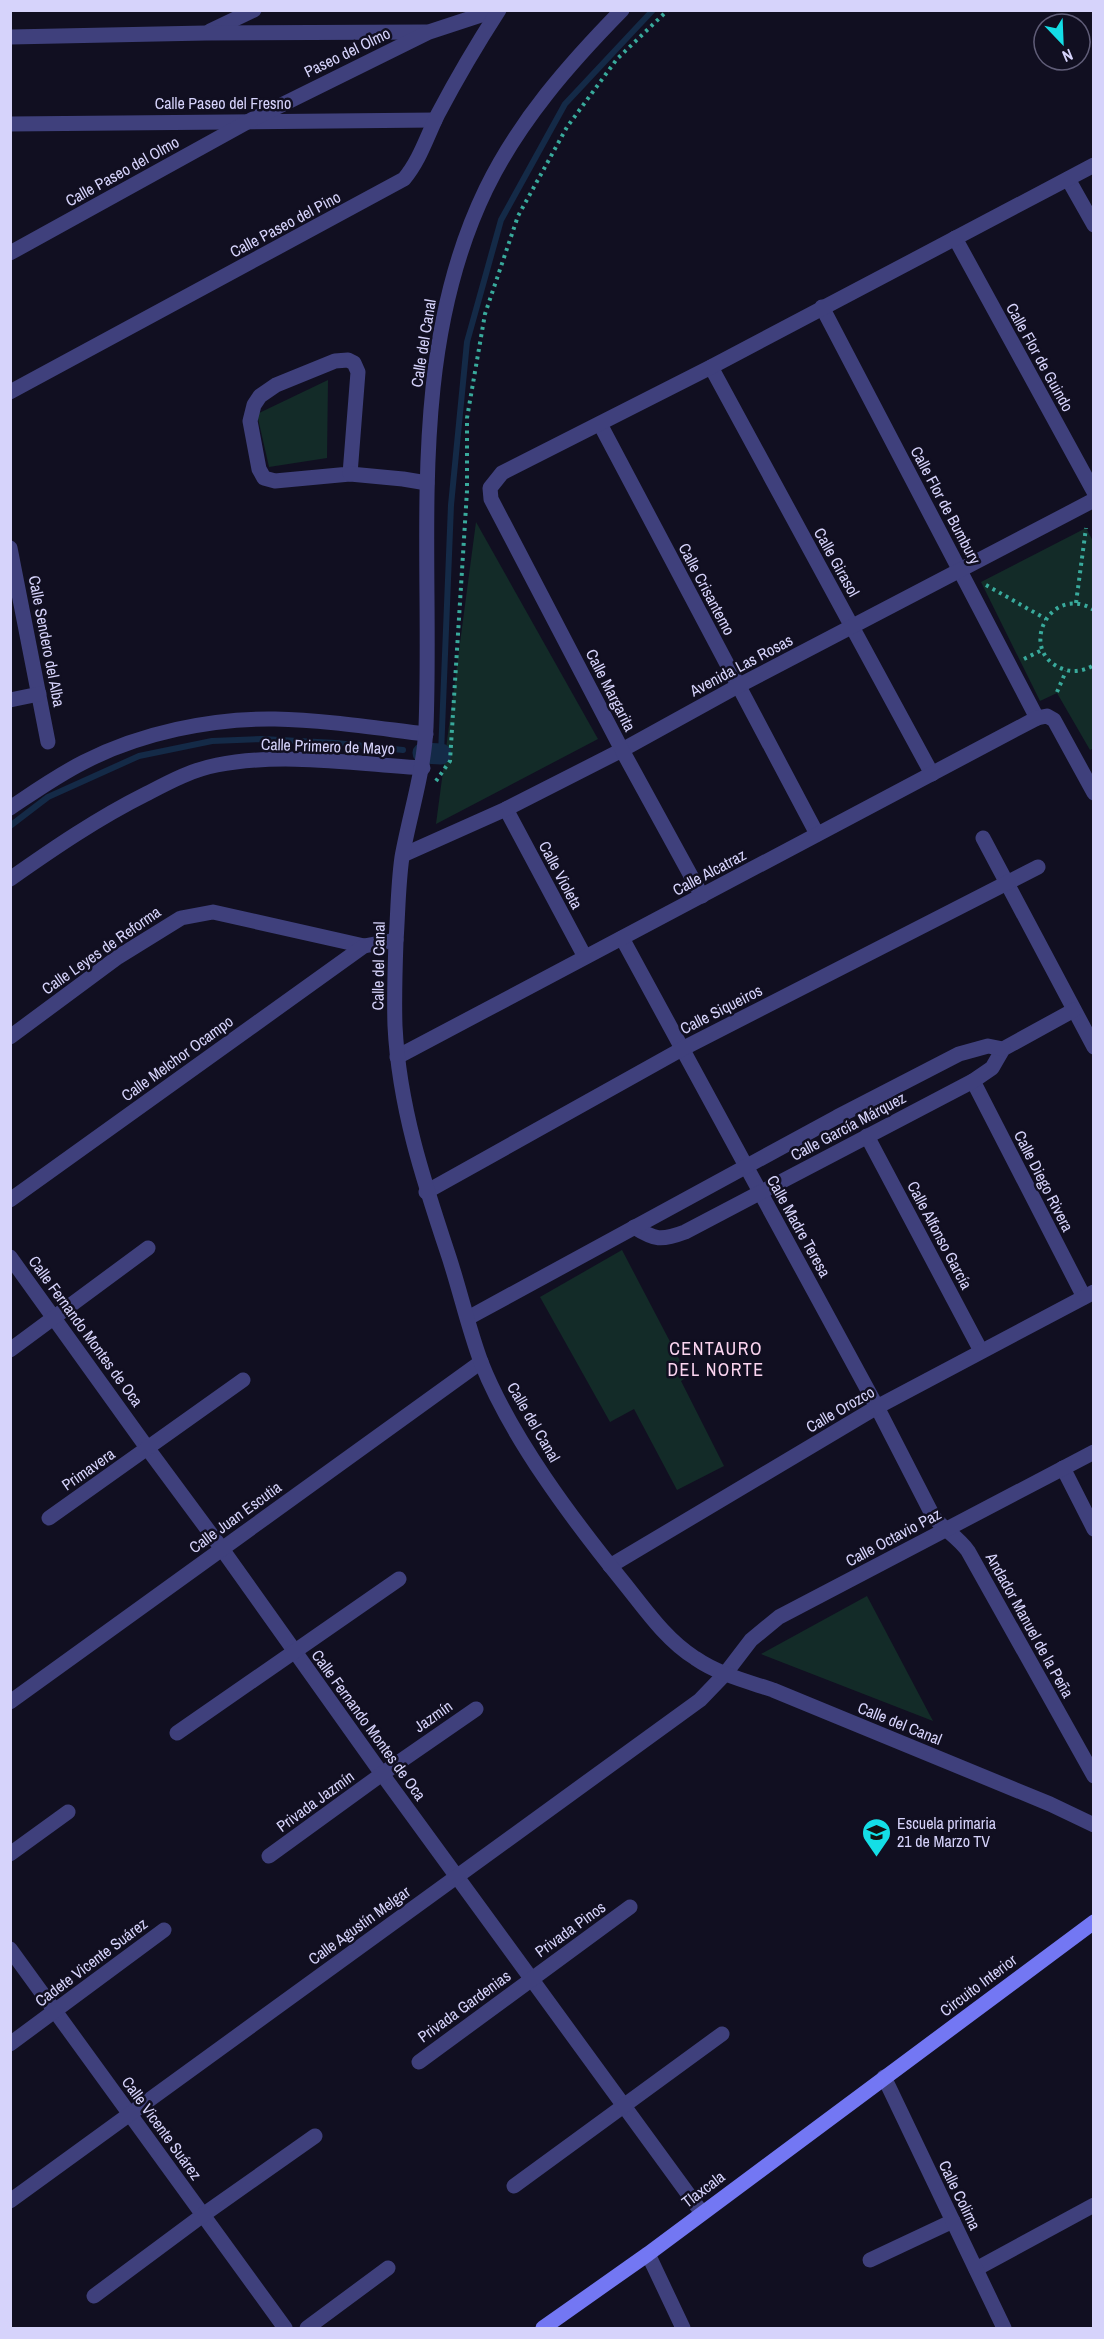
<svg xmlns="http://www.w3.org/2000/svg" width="1104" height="2339" font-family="'Archivo Narrow',sans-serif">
  <rect width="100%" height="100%" fill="#110f21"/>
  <g fill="#132b28">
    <polygon points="328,380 327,458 269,467 257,414"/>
    <polygon points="476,522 598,739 436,824"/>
    <polygon points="1086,528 1094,543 1094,748 1090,750 1057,693 1040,701 981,582"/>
    <polygon points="622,1250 688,1376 681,1381 724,1466 677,1490 634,1409 610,1422 540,1297"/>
    <polygon points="867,1596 933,1721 761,1654"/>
  </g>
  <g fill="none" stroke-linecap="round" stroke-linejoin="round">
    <g stroke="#142a47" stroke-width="6">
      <polyline points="441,754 451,505 467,342 501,220 565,104 653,10"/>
      <polyline points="10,826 48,797 139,756 212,741 262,739 336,743 403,750"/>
    </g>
    <polyline stroke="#142a47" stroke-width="21" points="423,753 441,754"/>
    <g stroke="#39aa9c" stroke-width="4" stroke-dasharray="3 4.5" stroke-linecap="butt">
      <polyline points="986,585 1046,619"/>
      <polyline points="1076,603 1086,528"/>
      <path d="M1094 610C1050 582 1016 652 1063 669 1073 673 1084 671 1094 665"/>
      <polyline points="1024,659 1042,650"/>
      <polyline points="1057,692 1066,671"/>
      <polyline points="436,781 450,761 467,491 467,418 485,314 518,216 567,127 617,59 668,10"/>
    </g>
    <g stroke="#3f407c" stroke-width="15">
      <polyline points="210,31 254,10"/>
      <polyline points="10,37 206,33 426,32"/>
      <polyline points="10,124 435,120"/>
      <polyline points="1068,179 1094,225"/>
      <polyline points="955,238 1094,492"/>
      <polyline points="10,253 251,120 429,32 496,10"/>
      <polyline points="822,307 1037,718"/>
      <polygon points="348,360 354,363 358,372 350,474 275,481 264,478 259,469 250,421 254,405 260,396 276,385 335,361"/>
      <polyline points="711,367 932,774"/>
      <path d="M10 392 404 179C420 160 427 136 438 114 457 78 477 44 499 10"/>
      <polyline points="600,424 817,834"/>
      <polyline points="350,474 403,479 427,483"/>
      <polyline points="10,548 48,742"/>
      <polyline points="10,700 39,694"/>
      <path d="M10 808C34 792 58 775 84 762 140 733 212 718 275 719 325 720 376 728 426 734"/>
      <polyline points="506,809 585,957"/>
      <polyline points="983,838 1094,1047"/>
      <polyline points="403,855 506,809 622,750 738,686 1094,500"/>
      <path d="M10 879C54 848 98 818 146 794 169 782 191 770 217 765 282 752 357 764 423 768"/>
      <polyline points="702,896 622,750 491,499 490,488 502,473 711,367 1094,165"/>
      <path d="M622 938 877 1407 933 1516C943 1529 958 1537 968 1551L1094 1776"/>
      <polyline points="10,1037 118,957 181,918 213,912 364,946 396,940"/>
      <polyline points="397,1057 1037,718 1047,716 1054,720 1094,793"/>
      <polyline points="973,1081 1084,1297"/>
      <polyline points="867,1136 981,1351"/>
      <polyline points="426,1192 682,1049 1038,867"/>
      <polyline points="10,1200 364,946"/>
      <path d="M634 1227C655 1240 661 1241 685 1232L973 1081 992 1068 1003 1049 1074 1010"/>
      <polyline points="10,1257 148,1449 222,1549 382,1774 702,2213"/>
      <polyline points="468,1318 837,1117 959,1054 988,1046 1003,1049"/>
      <polyline points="10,1350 148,1248"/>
      <polyline points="1063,1468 1094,1529"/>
      <polyline points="49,1518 243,1380"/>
      <polyline points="610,1566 877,1407 1094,1292"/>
      <polyline points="10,1702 481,1362"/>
      <polyline points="177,1733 399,1579"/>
      <polyline points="10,1854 68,1812"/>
      <polyline points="269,1856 382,1774 476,1709"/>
      <polyline points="10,1949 285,2328"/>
      <polyline points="10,2044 164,1930"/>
      <polyline points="419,2062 630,1907"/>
      <polyline points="514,2186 722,2034"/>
      <polyline points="10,2201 700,1700 725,1674 751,1640 779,1617 1094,1452"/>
      <polyline points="648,2254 683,2328"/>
      <polyline points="870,2260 953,2221"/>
      <polyline points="976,2269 1094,2205"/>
      <polyline points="94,2296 203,2215 315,2136"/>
      <polyline points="307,2328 388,2268"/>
    </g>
    <g stroke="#3f407c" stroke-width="15">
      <path d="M622 10C569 64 519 121 486 189 405 356 433 548 426 727 424 772 410 813 402 857 398 885 398 913 396 941 395 969 394 998 395 1026 399 1106 423 1179 448 1254 460 1290 468 1327 481 1362 511 1438 573 1520 624 1583 645 1609 666 1640 695 1658 718 1674 746 1681 773 1690L1050 1804 1094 1825"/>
      <polyline points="884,2077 1004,2328"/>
    </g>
    <polyline stroke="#7377f3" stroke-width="15" points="543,2328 648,2254 1094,1922"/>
  </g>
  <defs>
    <symbol id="school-pin" viewBox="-11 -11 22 30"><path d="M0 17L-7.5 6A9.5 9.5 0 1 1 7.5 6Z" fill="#14dee6" stroke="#110f21"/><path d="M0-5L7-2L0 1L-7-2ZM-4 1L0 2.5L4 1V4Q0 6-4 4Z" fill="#111"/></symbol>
  </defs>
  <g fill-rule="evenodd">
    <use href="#school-pin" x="860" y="1816" width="33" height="45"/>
  </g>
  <g text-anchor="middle" stroke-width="5" stroke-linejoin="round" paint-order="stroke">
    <g font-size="16" fill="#d6d3fb" stroke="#110f21">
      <text transform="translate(347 52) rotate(-26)" y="6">Paseo del Olmo</text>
      <text x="223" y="109">Calle Paseo del Fresno</text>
      <text transform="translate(122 171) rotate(-29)" y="6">Calle Paseo del Olmo</text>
      <text transform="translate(285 224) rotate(-28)" y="6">Calle Paseo del Pino</text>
      <text transform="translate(423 343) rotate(-81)" y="6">Calle del Canal</text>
      <text transform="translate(1040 357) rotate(61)" y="6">Calle Flor de Guindo</text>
      <text transform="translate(946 505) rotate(62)" y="6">Calle Flor de Bumbury</text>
      <text transform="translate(837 562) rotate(61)" y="6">Calle Girasol</text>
      <text transform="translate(707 589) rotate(62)" y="6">Calle Crisantemo</text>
      <text transform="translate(47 641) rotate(79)" y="6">Calle Sendero del Alba</text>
      <text transform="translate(741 665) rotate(-28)" y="6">Avenida Las Rosas</text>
      <text transform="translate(611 690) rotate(63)" y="6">Calle Margarita</text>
      <text transform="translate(328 746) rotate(2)" y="6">Calle Primero de Mayo</text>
      <text transform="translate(709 872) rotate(-28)" y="6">Calle Alcatraz</text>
      <text transform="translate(561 875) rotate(62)" y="6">Calle Violeta</text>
      <text transform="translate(101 950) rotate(-35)" y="6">Calle Leyes de Reforma</text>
      <text transform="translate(378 966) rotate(-89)" y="6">Calle del Canal</text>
      <text transform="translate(721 1009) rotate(-27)" y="6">Calle Siqueiros</text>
      <text transform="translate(177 1058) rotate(-36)" y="6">Calle Melchor Ocampo</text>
      <text transform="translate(848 1126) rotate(-28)" y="6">Calle García Márquez</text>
      <text transform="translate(1044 1181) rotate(63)" y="6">Calle Diego Rivera</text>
      <text transform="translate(799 1226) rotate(61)" y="6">Calle Madre Teresa</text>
      <text transform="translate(940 1235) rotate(62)" y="6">Calle Alfonso García</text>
      <text transform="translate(86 1331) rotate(54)" y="6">Calle Fernando Montes de Oca</text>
      <text transform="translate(840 1409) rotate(-30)" y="6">Calle Orozco</text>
      <text transform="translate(534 1422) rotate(60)" y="6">Calle del Canal</text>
      <text transform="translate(88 1469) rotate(-35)" y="6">Primavera</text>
      <text transform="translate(235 1517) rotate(-36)" y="6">Calle Juan Escutia</text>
      <text transform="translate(893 1537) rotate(-28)" y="6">Calle Octavio Paz</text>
      <text transform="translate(1030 1625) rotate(61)" y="6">Andador Manuel de la Peña</text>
      <text transform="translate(433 1716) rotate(-35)" y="6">Jazmín</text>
      <text transform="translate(900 1723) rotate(22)" y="6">Calle del Canal</text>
      <text transform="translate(369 1725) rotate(54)" y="6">Calle Fernando Montes de Oca</text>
      <text transform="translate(315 1801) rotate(-36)" y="6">Privada Jazmín</text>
      <text transform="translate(359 1925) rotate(-36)" y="6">Calle Agustín Melgar</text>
      <text transform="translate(570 1929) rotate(-36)" y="6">Privada Pinos</text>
      <text transform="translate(91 1962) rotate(-37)" y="6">Cadete Vicente Suárez</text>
      <text transform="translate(978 1985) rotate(-37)" y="6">Circuito Interior</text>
      <text transform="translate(464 2006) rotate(-36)" y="6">Privada Gardenias</text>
      <text transform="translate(162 2128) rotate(54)" y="6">Calle Vicente Suárez</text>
      <text transform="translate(703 2189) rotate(-37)" y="6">Tlaxcala</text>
      <text transform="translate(960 2195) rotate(64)" y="6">Calle Colima</text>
    </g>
    <g font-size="16" fill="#d6d3fb" stroke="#110f21" text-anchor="start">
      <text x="897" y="1829">Escuela primaria<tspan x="897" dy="18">21 de Marzo TV</tspan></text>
    </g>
    <g font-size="18" letter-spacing="1.5" fill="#fbd5f0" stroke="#110f21">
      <text x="716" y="1355">CENTAURO<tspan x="716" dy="21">DEL NORTE</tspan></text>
    </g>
  </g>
  <rect width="1104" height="2339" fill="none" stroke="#d6d3fb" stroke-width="24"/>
  <g transform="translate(1062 42) rotate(157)"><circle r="28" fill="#110f21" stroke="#605d78" stroke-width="1.5"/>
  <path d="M0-4.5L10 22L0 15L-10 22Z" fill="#14dee6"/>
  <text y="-9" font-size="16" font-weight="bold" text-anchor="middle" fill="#d6d3fb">N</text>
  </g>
</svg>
